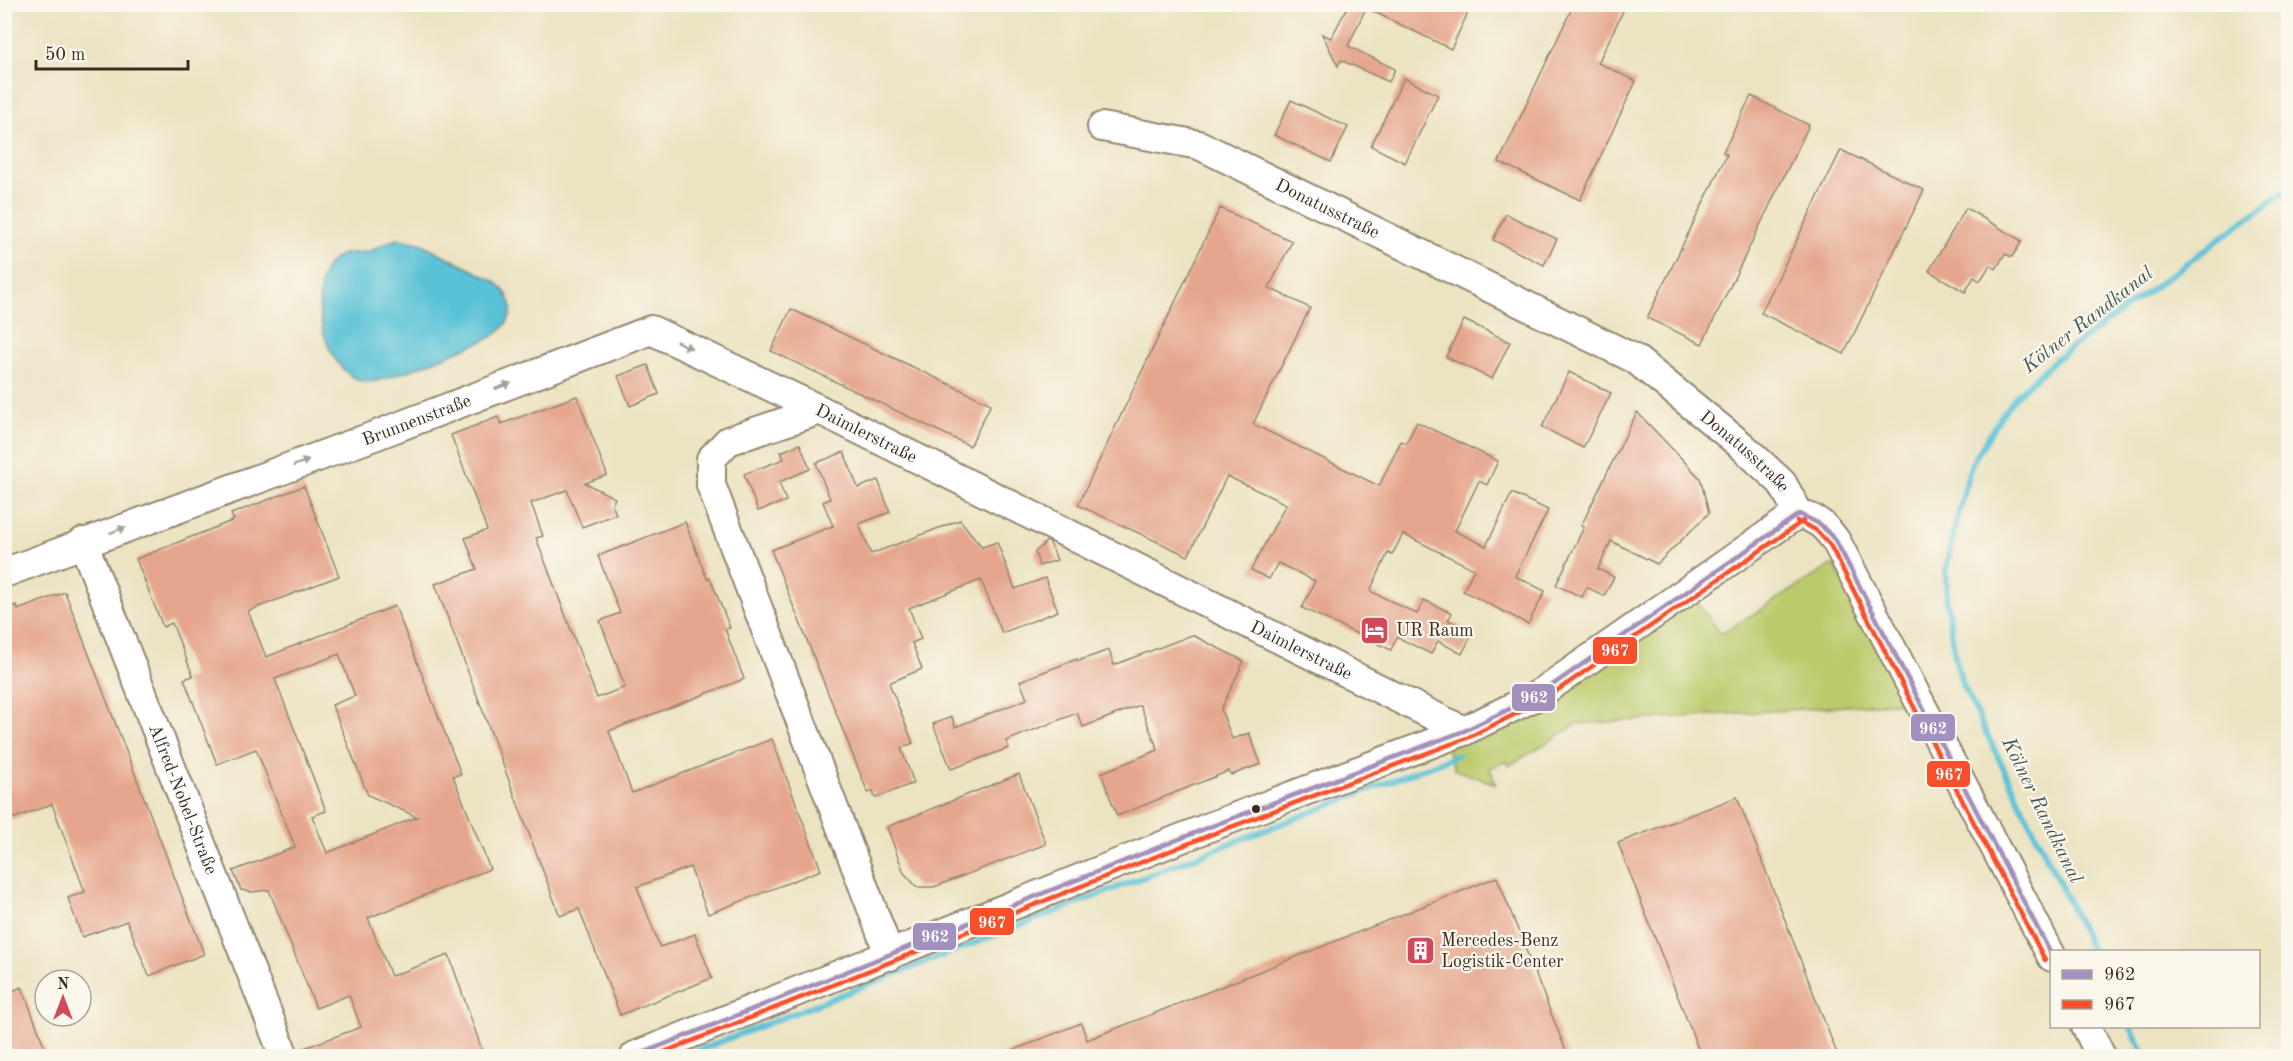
<svg xmlns="http://www.w3.org/2000/svg" width="2293" height="1061" font-family="'Old Standard TT',serif">
  <rect width="100%" height="100%" fill="#fbf7ec"/>
  <filter id="ink" filterUnits="userSpaceOnUse"><feTurbulence type="fractalNoise" baseFrequency=".0167" numOctaves="2"/><feDisplacementMap in="SourceGraphic" scale="12" xChannelSelector="R" yChannelSelector="G"/><feConvolveMatrix kernelMatrix="1 2 1 2 8 2 1 2 1" color-interpolation-filters="sRGB"/></filter>
  <filter id="wash" filterUnits="userSpaceOnUse"><feTurbulence type="fractalNoise" baseFrequency=".008" numOctaves="4" result="noise"/><feDisplacementMap in="SourceGraphic" scale="24" xChannelSelector="R" yChannelSelector="G"/><feGaussianBlur stdDeviation="1.35" result="paint"/><feColorMatrix in="noise" values="0 0 0 0 0 0 0 0 0 0 0 0 0 0 0 0 0 1.4 0 .05"/><feComposite in="paint" operator="in"/></filter>
  <g filter="url(#wash)">
    <rect width="100%" height="100%" fill="#ece3c2"/>
    <polygon fill="#bbca6c" stroke="#7b7a45" stroke-width="1.5" points="1834,564 1905,702 1577,724 1509,766 1507,761 1490,768 1496,784 1455,770 1447,748 1693,596 1721,634"/>
    <path fill="#5ac2d7" stroke="#4a767a" stroke-width="1.5" d="M399 239 420 243 496 282C518 303 516 320 492 337 470 346 384 384 366 382 325 376 307 296 328 265 330 262 335 258 338 256 348 251 360 254 370 251 381 247 388 240 399 239Z"/>
    <g fill="none" stroke-linecap="round" stroke-linejoin="round">
      <g stroke="#5ac2d7" stroke-width="6">
        <polyline points="2093,952 1962,683 1955,657 1947,602 1946,571 1950,547 1971,465 1999,419 2016,396 2056,359 2288,189"/>
        <polyline points="2130,1026 2145,1056"/>
        <polyline points="684,1056 1458,755"/>
      </g>
    </g>
    <g id="blocks">
      <g fill="#e5a68d" fill-rule="evenodd">
        <polygon points="1349,4 1472,4 1451,49 1366,8 1348,46 1395,69 1389,82 1341,60 1338,66 1322,34 1331,38"/>
        <polygon points="1574,4 1608,4 1623,11 1598,63 1636,81 1580,200 1499,162"/>
        <polygon points="1404,78 1438,95 1405,163 1371,146"/>
        <polygon points="1751,96 1809,125 1702,344 1647,318 1727,154 1723,152"/>
        <polygon points="1291,100 1348,127 1331,162 1274,135"/>
        <polygon points="1841,150 1924,190 1844,354 1761,313"/>
        <polygon points="1220,208 1292,241 1269,288 1310,308 1253,424 1379,486 1401,441 1406,443 1417,422 1498,461 1487,485 1479,481 1455,531 1486,546 1512,493 1548,510 1515,576 1545,591 1528,624 1463,591 1474,569 1403,534 1392,555 1388,553 1370,591 1417,614 1424,600 1452,613 1448,620 1473,632 1462,654 1438,641 1431,654 1397,637 1391,650 1302,608 1315,581 1278,563 1269,579 1251,570 1286,504 1227,476 1188,556 1078,505"/>
        <polygon points="1966,208 2022,241 2012,257 2005,254 1996,269 1990,265 1980,281 1974,277 1965,292 1929,271"/>
        <polygon points="1506,214 1557,239 1544,265 1493,240"/>
        <polygon points="791,309 991,404 970,446 771,351"/>
        <polygon points="1464,320 1510,342 1492,379 1446,357"/>
        <polygon points="648,365 659,394 630,406 618,376"/>
        <polygon points="1569,372 1611,393 1583,448 1542,427"/>
        <polygon points="577,396 607,475 585,483 615,498 612,504 616,514 582,527 567,490 531,503 543,536 536,538 597,698 625,687 600,621 620,613 598,556 685,522 707,579 710,578 730,628 725,629 744,679 609,731 632,793 772,739 821,870 708,914 690,867 637,887 660,947 695,934 712,978 620,1015 579,909 560,916 435,584 477,569 465,538 487,530 451,435 498,417 501,424"/>
        <polygon points="1637,412 1700,478 1709,513 1657,564 1611,541 1598,569 1614,577 1604,596 1587,587 1582,597 1556,585 1584,527 1581,526"/>
        <polygon points="800,444 810,469 779,482 786,501 758,511 744,474 784,459 781,452"/>
        <polygon points="844,452 858,488 878,480 890,512 859,524 871,554 960,520 982,547 997,542 1015,589 1045,578 1058,611 1002,633 981,580 909,608 921,639 912,643 922,669 889,683 913,743 901,748 914,783 875,798 873,791 868,793 771,550 833,526 823,502 830,499 816,463"/>
        <path d="M304 486 339 576 248 611 266 657 395 606 461 774 453 776 490 869 368 918 391 976 449 955 484 1056H300L299 1050 361 1027 349 995 316 1008 269 890 251 892 241 890 233 871 295 847 256 749 217 764 184 679 193 676 172 623 163 627 136 559 234 520 231 514ZM339 654 355 696 332 705 368 795 417 817 327 853 312 816 326 811 275 679Z"/>
        <polygon points="1047,541 1050,543 1057,560 1039,566 1035,552"/>
        <polygon points="65,592 204,954 149,976 127,921 82,937 68,898 85,892 52,804 12,819 4,799 4,609 17,605 18,610"/>
        <polygon points="1192,635 1244,661 1221,709 1232,739 1249,733 1261,764 1231,775 1229,771 1117,816 1101,773 1158,750 1140,705 1083,727 1077,713 1006,741 1009,748 951,769 933,724 952,717 955,727 1027,699 1020,681 1077,659 1078,661 1109,650 1114,665"/>
        <polygon points="1019,774 1046,844 934,887 917,887 904,873 887,827"/>
        <polygon points="1737,797 1838,1056 1701,1056 1618,843"/>
        <polygon points="1497,877 1568,1056 999,1056 1081,1023 1087,1040"/>
        <polygon points="22,987 48,1056 4,1056 4,994"/>
      </g>
    </g>
  </g>
  <g filter="url(#ink)">
    <use href="#blocks" fill-opacity="0" stroke="#948670" stroke-width="1.5"/>
    <g fill="none" stroke-linecap="round" stroke-linejoin="round">
      <defs>
        <g id="minor">
          <path id="s1" d="M1102 127 1199 145 1635 359 1741 445 1782 483 1799 514"/>
          <polyline points="820,410 728,441 711,459 711,485 890,956"/>
          <path d="M1799 514C1818 519 1825 526 1836 541L2052 957"/>
          <path id="s2" d="M83 542 284 1056"/>
          <path id="s3" d="M4 573 374 436 651 330 820 410 1464 731"/>
          <polyline points="2086,1026 2101,1056"/>
          <polyline points="635,1056 1212,826 1464,731 1538,695 1790,519 1799,514"/>
        </g>
      </defs>
      <use href="#minor" stroke="#948670" stroke-width="32"/>
      <use href="#minor" stroke="#fff" stroke-width="28"/>
      <defs>
        <g id="bus-1">
          <polyline points="1799,514 1820,524 1836,541 2052,956"/>
          <polyline points="635,1056 1212,826 1464,731 1538,695 1799,514"/>
        </g>
        <g id="bus-2">
          <polyline points="1797,521 1816,530 1830,545 2045,960"/>
          <polyline points="654,1056 1215,833 1467,738 1542,701 1803,521"/>
        </g>
      </defs>
      <use href="#bus-1" stroke="#fbf7ec" stroke-width="9"/>
      <use href="#bus-2" stroke="#fbf7ec" stroke-width="9"/>
      <use href="#bus-1" stroke="#a290be" stroke-width="4.5"/>
      <use href="#bus-2" stroke="#f8502d" stroke-width="4.5"/>
    </g>
    <defs><path id="oneway-solid" d="M-6-.8H1V-3.2L6.5 0L1 3.2V.8H-6Z" transform="scale(1.5)"/></defs>
    <g fill="#a79f9a">
      <use href="#oneway-solid" transform="translate(684 345) rotate(25)"/>
      <use href="#oneway-solid" transform="translate(503 386) rotate(-21)"/>
      <use href="#oneway-solid" transform="translate(301 463) rotate(-20)"/>
      <use href="#oneway-solid" transform="translate(118 530) rotate(-20)"/>
    </g>
  </g>
  <defs>
    <symbol id="hotel-square" viewBox="-11 -11 22 22"><rect x="-9" y="-9" width="18" height="18" rx="4" fill="#d1495b" stroke="#fbf7ec"/><path d="M-6-4.5h1.5V1H6V5H4.5V3h-9V5H-6ZM-4 0a1.8 1.8 0 1 1 3.6 0ZM.5 0V-2.5h3Q6-2.5 6 0Z" fill="#fff"/></symbol>
    <symbol id="building-square" viewBox="-11 -11 22 22"><rect x="-9" y="-9" width="18" height="18" rx="4" fill="#d1495b" stroke="#fbf7ec"/><path d="M-4-6H4V6H1V3H-1V6H-4ZM-2.5-4.3h1.7v1.8h-1.7ZM.8-4.3h1.7v1.8H.8ZM-2.5-1h1.7V.8h-1.7ZM.8-1h1.7V.8H.8Z" fill="#fff"/></symbol>
  </defs>
  <g fill-rule="evenodd">
    <use href="#hotel-square" x="1358" y="614" width="33" height="33"/>
    <use href="#building-square" x="1404" y="934" width="33" height="33"/>
  </g>
  <circle fill="#3b2a1e" stroke="#fbf7ec" stroke-width="2" cx="1256" cy="809" r="5"/>
  <g text-anchor="middle" stroke-width="4.5" stroke-linejoin="round" paint-order="stroke">
    <g font-size="18" fill="#3b2a1e" stroke="#fbf7ec">
      <text dy="6" stroke="none"><textPath href="#s1" startOffset="242">Donatusstraße</textPath></text>
      <text dy="6" stroke="none"><textPath href="#s3" startOffset="440">Brunnenstraße</textPath></text>
      <text dy="6" stroke="none"><textPath href="#s3" startOffset="930">Daimlerstraße</textPath></text>
      <text dy="6" stroke="none"><textPath href="#s1" startOffset="728">Donatusstraße</textPath></text>
      <text dy="6" stroke="none"><textPath href="#s3" startOffset="1416">Daimlerstraße</textPath></text>
      <text dy="6" stroke="none"><textPath href="#s2" startOffset="276">Alfred-Nobel-Straße</textPath></text>
    </g>
    <g font-size="18" fill="#3b2a1e" stroke="#fbf7ec" text-anchor="start">
      <text x="1396" y="636">UR Raum</text>
      <text x="1441" y="946">Mercedes-Benz<tspan x="1441" dy="21">Logistik-Center</tspan></text>
    </g>
    <g font-size="20" font-style="italic" fill="#445856" stroke="#fbf7ec">
      <text transform="translate(2087 319) rotate(-38)" y="7">Kölner Randkanal</text>
      <text transform="translate(2043 810) rotate(64)" y="7">Kölner Randkanal</text>
    </g>
  </g>
  <g stroke="#fbf7ec" stroke-width="2">
    <rect x="1592" y="636" width="46" height="29" rx="6" fill="#f8502d"/>
    <rect x="1511" y="683" width="45" height="29" rx="6" fill="#a290be"/>
    <rect x="1910" y="713" width="46" height="29" rx="6" fill="#a290be"/>
    <rect x="1926" y="760" width="45" height="28" rx="6" fill="#f8502d"/>
    <rect x="969" y="907" width="46" height="29" rx="6" fill="#f8502d"/>
    <rect x="912" y="922" width="45" height="29" rx="6" fill="#a290be"/>
  </g>
  <g font-size="16" text-anchor="middle" font-weight="bold" fill="#fff">
    <text x="1615" y="656">967</text>
    <text x="1534" y="703">962</text>
    <text x="1933" y="734">962</text>
    <text x="1949" y="780">967</text>
    <text x="992" y="928">967</text>
    <text x="935" y="942">962</text>
  </g>
  <rect width="2293" height="1061" fill="none" stroke="#fbf7ec" stroke-width="24"/>
  <rect x="2050" y="950" width="210" height="78" fill="#fbf7ec" stroke="#aea59a" stroke-width="1.5"/>
  <rect x="2062" y="970" width="30" height="9" fill="#a290be" stroke="#aea59a" stroke-width="1.5"/>
  <text x="2104" y="980" font-size="18" fill="#3b2a1e">962</text>
  <rect x="2062" y="1000" width="30" height="9" fill="#f8502d" stroke="#aea59a" stroke-width="1.5"/>
  <text x="2104" y="1010" font-size="18" fill="#3b2a1e">967</text>
  <g transform="translate(63 998)"><circle r="28" fill="#fbf7ec" stroke="#aea59a" stroke-width="1.5"/>
  <path d="M0-4.5L10 22L0 15L-10 22Z" fill="#d1495b"/>
  <text y="-9" font-size="16" font-weight="bold" text-anchor="middle" fill="#3b2a1e">N</text>
  </g>
  <path d="M36 60v9h152v-9" fill="none" stroke="#3b2a1e" stroke-width="3"/>
  <text x="45" y="60" font-size="18" fill="#3b2a1e" stroke="#fbf7ec" stroke-width="4.5" paint-order="stroke">50 m</text>
</svg>
